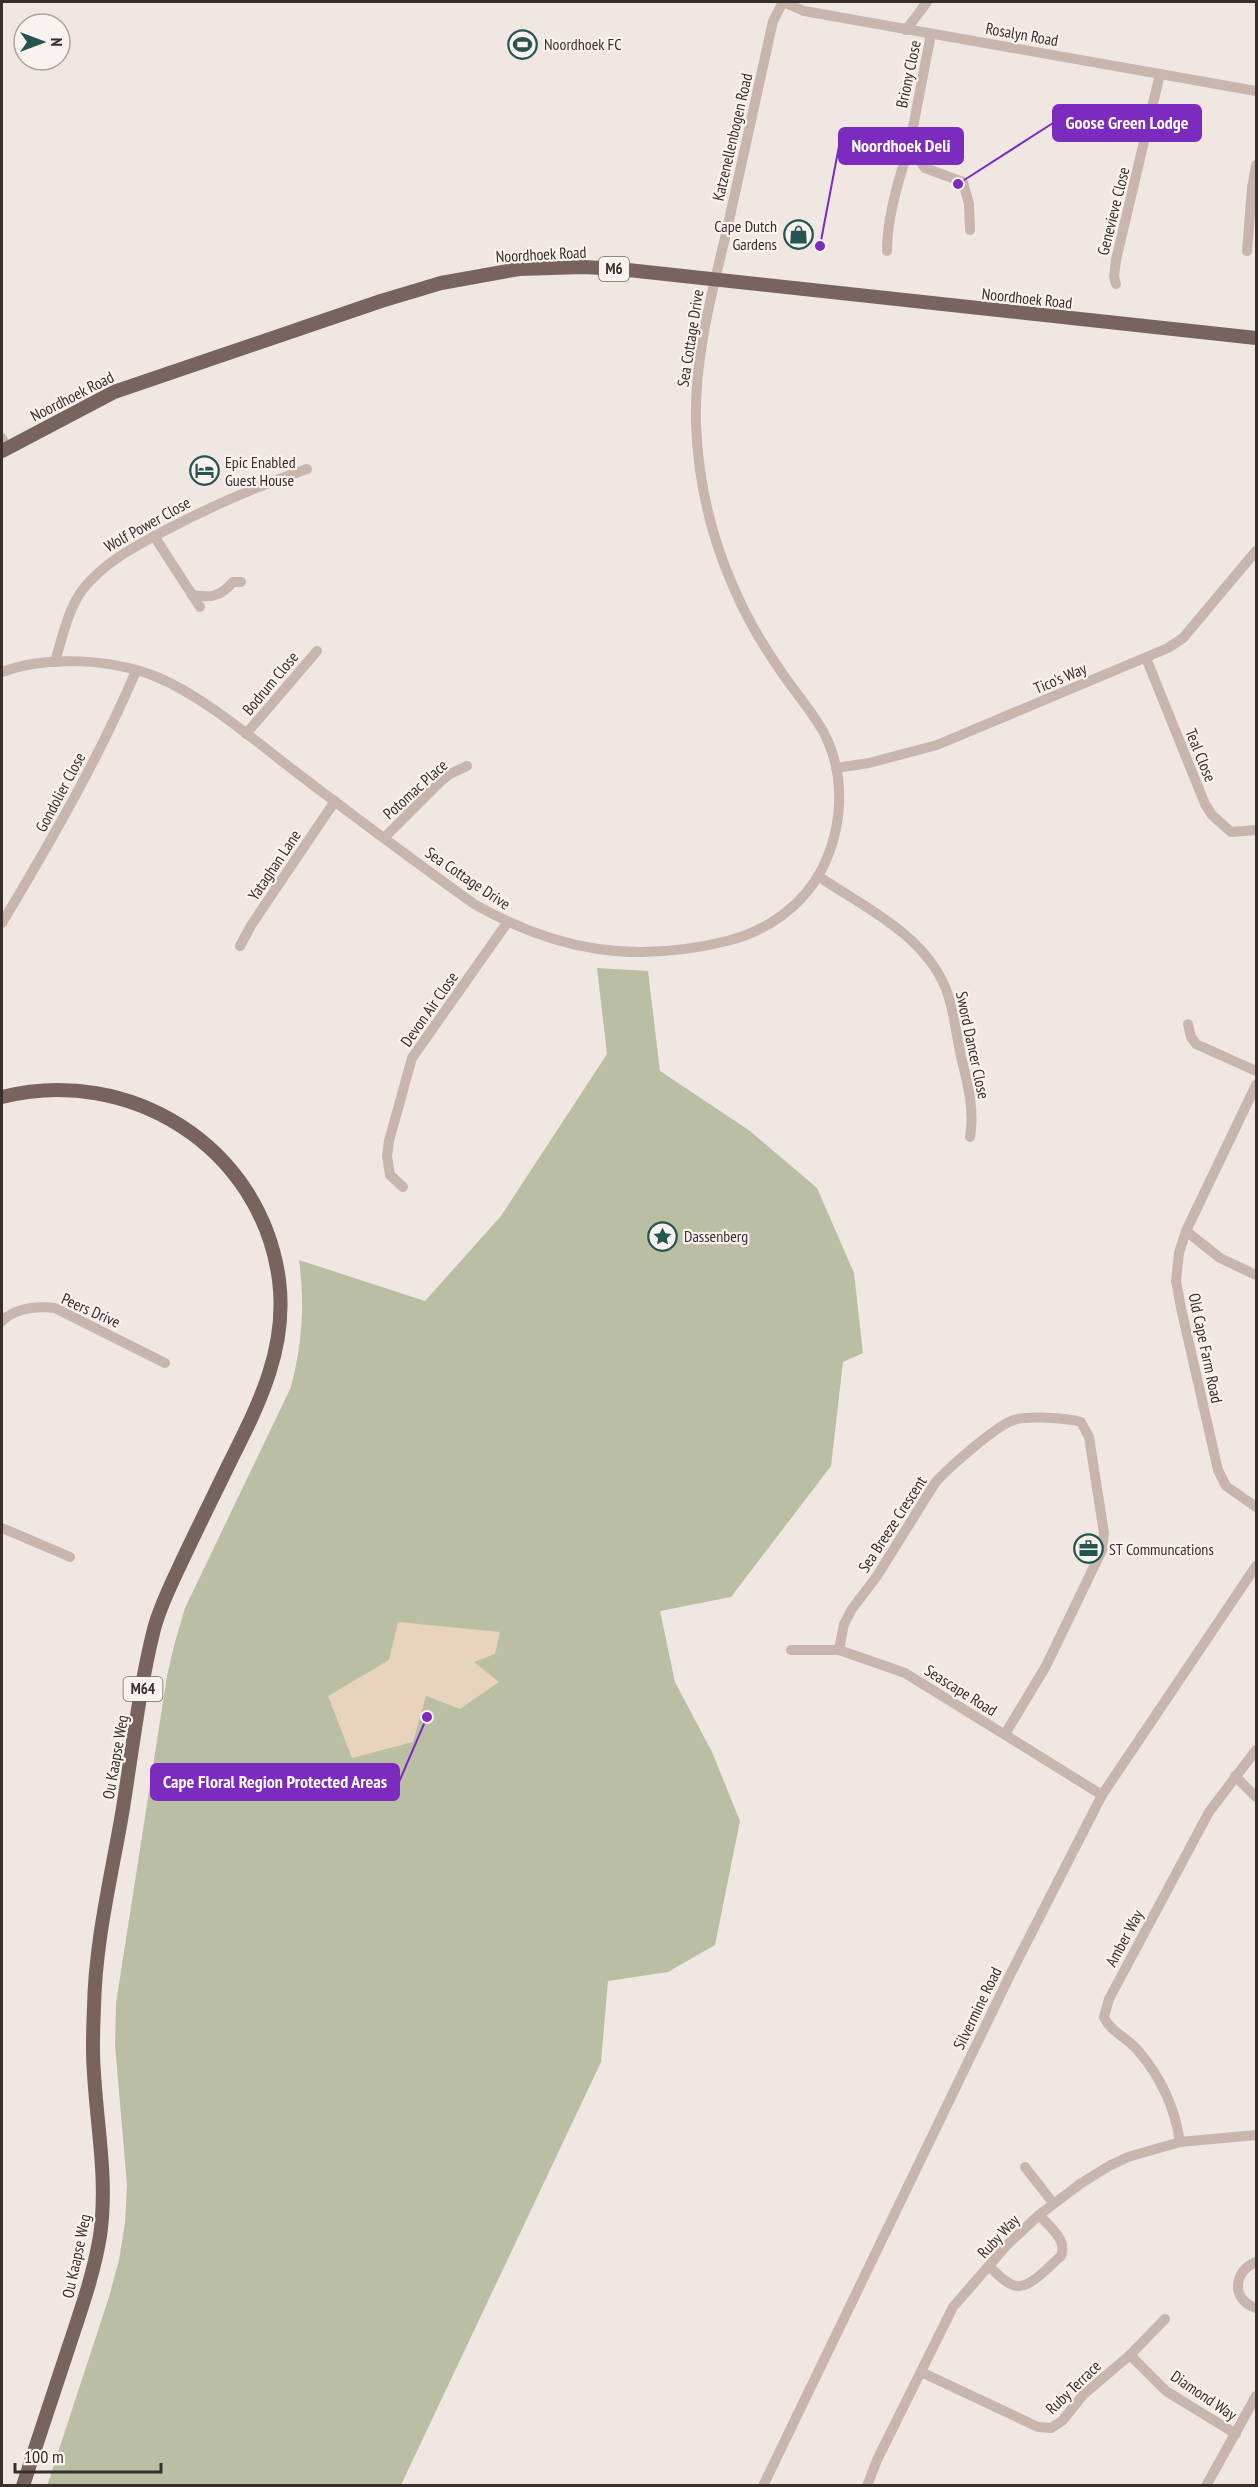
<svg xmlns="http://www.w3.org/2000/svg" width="1258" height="2487" font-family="'PT Sans Narrow',sans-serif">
  <rect width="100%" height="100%" fill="#f1e7e2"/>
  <path fill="#babfa3" d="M597 968 648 971 660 1071 750 1131 817 1188 854 1273 863 1353 843 1362 831 1466 731 1597 660 1611 675 1682 712 1752 740 1821 715 1945 668 1972 608 1981 601 2062 401 2485 47 2486 109 2297 119 2260 125 2223 127 2185 115 2045 116 2003 167 1676 175 1642 185 1608 291 1387C302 1344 305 1305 299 1260L425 1301 501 1216 607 1054Z"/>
  <polygon fill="#e8d3bd" points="398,1622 500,1632 495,1654 474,1662 499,1682 460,1709 426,1696 413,1742 352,1758 328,1696 389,1660"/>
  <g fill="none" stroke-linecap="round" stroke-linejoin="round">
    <g stroke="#c8b6ae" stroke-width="10">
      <polyline points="783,2 804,11 1256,91"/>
      <polyline points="906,30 927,2"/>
      <polyline points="931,34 909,148 925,168 963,182 969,204 970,230"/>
      <path d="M887 251C887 217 898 180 909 148"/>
      <polyline points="1247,251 1252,188 1256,165"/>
      <polyline points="1116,284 1114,277 1116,260 1160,74"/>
      <polyline points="2,438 7,448"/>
      <polyline points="154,536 200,607"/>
      <path d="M192 595C211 598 220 597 233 582H241"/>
      <polyline points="1146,658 1205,804 1212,815 1231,832 1256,830"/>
      <path d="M55 662C62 638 68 609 83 589 105 562 134 547 164 531 213 505 255 487 307 469"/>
      <path d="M2 672C46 655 113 659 157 677 204 697 252 738 292 769 352 815 413 860 474 904 557 951 634 964 727 941 767 931 803 906 822 869 843 827 846 776 824 733 812 711 794 691 780 670 762 644 745 615 733 586 711 536 698 479 696 424 694 360 711 296 726 234 742 163 757 92 773 21L783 2"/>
      <polyline points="246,734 317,651"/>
      <polyline points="836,768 869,763 937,745 1168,648 1183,638 1256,551"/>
      <polyline points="385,837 441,781 450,774 467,766"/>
      <path d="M818 876C864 907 924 934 946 989 954 1010 956 1034 961 1056 967 1082 975 1110 970 1137"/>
      <path d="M2 923C51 841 99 758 136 671"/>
      <polyline points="240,946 252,924 335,801"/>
      <polyline points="1188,1024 1191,1037 1196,1044 1256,1071"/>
      <polyline points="1256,1085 1186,1231 1179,1253 1176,1281 1181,1308 1218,1470 1226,1486 1256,1507"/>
      <polyline points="403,1187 390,1175 387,1156 389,1141 412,1058 507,923"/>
      <polyline points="1186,1231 1220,1258 1256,1275"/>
      <path d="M2 1321C16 1308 36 1306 55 1308L165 1363"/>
      <polyline points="2,1528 70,1557"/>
      <polyline points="791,1650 839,1650 905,1673 1102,1795"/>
      <path d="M839 1650 844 1624 852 1609 877 1576 935 1483C948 1468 994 1428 1011 1421 1024 1415 1067 1418 1081 1422L1089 1437 1104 1533 1102 1550 1046 1666 1005 1734"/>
      <polyline points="1235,1776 1256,1797"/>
      <path d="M1180 2142C1175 2109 1161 2078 1140 2053 1130 2039 1110 2032 1104 2017L1109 1999 1209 1812 1256 1750"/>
      <polyline points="1025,2167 1053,2203"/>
      <path d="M1256 2262C1233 2271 1231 2300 1256 2308"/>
      <path d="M990 2267C996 2273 1004 2282 1013 2285 1028 2292 1050 2265 1061 2256 1068 2240 1049 2226 1039 2215"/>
      <polyline points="1130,2355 1166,2391 1236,2434"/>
      <polyline points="921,2372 1038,2427 1051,2428 1062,2421 1083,2395 1130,2355 1165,2319"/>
      <polyline points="763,2486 1011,1973 1102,1795 1256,1566"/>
      <polyline points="867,2486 877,2460 953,2307 1007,2245 1039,2215 1080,2184 1109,2166 1128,2157 1180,2142 1256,2135"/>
      <polyline points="1206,2486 1256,2396"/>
    </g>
    <g stroke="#78635f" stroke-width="14">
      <polyline points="2,451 114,392 381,301 441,283 519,269 584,267 619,269 1256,338"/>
      <path d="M2 1097C129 1065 261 1146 279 1280 288 1349 258 1406 228 1466 213 1497 197 1529 182 1561 172 1582 160 1606 154 1629 139 1689 132 1753 122 1814 111 1878 95 1943 94 2008 93 2030 92 2051 94 2073 97 2128 108 2180 100 2236 94 2273 81 2310 69 2346 54 2392 38 2439 23 2486"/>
    </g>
  </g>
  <defs>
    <symbol id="stadium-ring" viewBox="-11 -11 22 22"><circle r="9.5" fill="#f9f2ee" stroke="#265551" stroke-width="1.5"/><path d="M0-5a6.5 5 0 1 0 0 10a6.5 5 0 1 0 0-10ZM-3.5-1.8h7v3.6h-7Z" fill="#265551"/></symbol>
    <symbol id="shop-ring" viewBox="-11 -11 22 22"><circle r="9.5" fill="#f9f2ee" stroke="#265551" stroke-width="1.5"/><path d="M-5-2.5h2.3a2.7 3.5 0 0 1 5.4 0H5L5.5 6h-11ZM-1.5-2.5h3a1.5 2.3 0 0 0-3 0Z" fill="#265551"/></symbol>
    <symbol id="hotel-ring" viewBox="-11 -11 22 22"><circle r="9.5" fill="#f9f2ee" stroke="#265551" stroke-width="1.5"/><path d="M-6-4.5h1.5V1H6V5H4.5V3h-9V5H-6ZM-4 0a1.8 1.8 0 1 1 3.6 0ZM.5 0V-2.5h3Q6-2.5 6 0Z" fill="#265551"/></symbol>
    <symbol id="sight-ring" viewBox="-11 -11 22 22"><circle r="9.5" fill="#f9f2ee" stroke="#265551" stroke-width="1.5"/><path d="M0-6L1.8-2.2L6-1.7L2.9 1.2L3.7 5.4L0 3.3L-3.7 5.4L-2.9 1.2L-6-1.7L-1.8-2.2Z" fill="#265551"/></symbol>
    <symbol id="office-ring" viewBox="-11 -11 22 22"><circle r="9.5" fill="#f9f2ee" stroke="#265551" stroke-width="1.5"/><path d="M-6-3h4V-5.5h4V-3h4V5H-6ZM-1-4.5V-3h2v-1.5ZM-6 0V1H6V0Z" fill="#265551"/></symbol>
  </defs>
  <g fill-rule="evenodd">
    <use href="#stadium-ring" x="506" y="28" width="33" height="33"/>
    <use href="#shop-ring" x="782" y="218" width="33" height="33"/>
    <use href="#hotel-ring" x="188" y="454" width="33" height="33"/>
    <use href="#sight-ring" x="646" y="1220" width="33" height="33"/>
    <use href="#office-ring" x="1072" y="1532" width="33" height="33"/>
  </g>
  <g text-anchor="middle" stroke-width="4.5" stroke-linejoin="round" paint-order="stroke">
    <g fill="#f9f2ee" stroke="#726966" stroke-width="1.5">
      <rect x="599" y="257" width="30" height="24" rx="4.5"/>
      <rect x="123.5" y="1677" width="39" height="24" rx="4.5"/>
    </g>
    <g font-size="15" font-weight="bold" fill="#382e2c">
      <text x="614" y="274">M6</text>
      <text x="143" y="1694">M64</text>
    </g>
    <g font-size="16" fill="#382e2c" stroke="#f9f2ee">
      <text transform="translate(1022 34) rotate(10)" y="6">Rosalyn Road</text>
      <text transform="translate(908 74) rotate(-78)" y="6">Briony Close</text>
      <text transform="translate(732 137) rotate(-77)" y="6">Katzenellenbogen Road</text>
      <text transform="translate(1113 211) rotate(-76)" y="6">Genevieve Close</text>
      <text transform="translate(541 254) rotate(-3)" y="6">Noordhoek Road</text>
      <text transform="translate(1027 298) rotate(6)" y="6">Noordhoek Road</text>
      <text transform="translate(690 338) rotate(-81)" y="6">Sea Cottage Drive</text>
      <text transform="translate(72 396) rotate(-27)" y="6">Noordhoek Road</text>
      <text transform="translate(147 524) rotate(-29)" y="6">Wolf Power Close</text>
      <text transform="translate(1060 678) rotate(-23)" y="6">Tico's Way</text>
      <text transform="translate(270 683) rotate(-50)" y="6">Bodrum Close</text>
      <text transform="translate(1201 755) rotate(68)" y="6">Teal Close</text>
      <text transform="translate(415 789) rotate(-42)" y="6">Potomac Place</text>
      <text transform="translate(60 792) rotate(-62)" y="6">Gondolier Close</text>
      <text transform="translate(274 865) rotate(-56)" y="6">Yataghan Lane</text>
      <text transform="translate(468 878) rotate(34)" y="6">Sea Cottage Drive</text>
      <text transform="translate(429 1009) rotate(-55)" y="6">Devon Air Close</text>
      <text transform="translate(973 1045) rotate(78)" y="6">Sword Dancer Close</text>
      <text transform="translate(91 1310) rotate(24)" y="6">Peers Drive</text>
      <text transform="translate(1206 1348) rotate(78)" y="6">Old Cape Farm Road</text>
      <text transform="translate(892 1524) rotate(-57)" y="6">Sea Breeze Crescent</text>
      <text transform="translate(961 1690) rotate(32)" y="6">Seascape Road</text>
      <text transform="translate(115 1757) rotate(-80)" y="6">Ou Kaapse Weg</text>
      <text transform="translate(1124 1938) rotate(-62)" y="6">Amber Way</text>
      <text transform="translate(977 2008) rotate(-64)" y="6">Silvermine Road</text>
      <text transform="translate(998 2236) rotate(-47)" y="6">Ruby Way</text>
      <text transform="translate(76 2256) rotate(-78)" y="6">Ou Kaapse Weg</text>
      <text transform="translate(1073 2387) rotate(-44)" y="6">Ruby Terrace</text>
      <text transform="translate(1204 2395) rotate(34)" y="6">Diamond Way</text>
    </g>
    <g font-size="16" fill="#382e2c" stroke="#f9f2ee" text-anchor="start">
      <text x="544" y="50">Noordhoek FC</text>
      <text x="777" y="232" text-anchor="end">Cape Dutch<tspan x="777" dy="18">Gardens</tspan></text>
      <text x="225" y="468">Epic Enabled<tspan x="225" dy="18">Guest House</tspan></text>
      <text x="684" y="1242">Dassenberg</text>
      <text x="1109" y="1555">ST Communcations</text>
    </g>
  </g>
  <path fill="none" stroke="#7b2cbf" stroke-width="2" d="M958 184L1053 123M820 246L839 146M427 1717L399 1782"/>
  <g fill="#7b2cbf" stroke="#f9f2ee" stroke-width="2">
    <circle cx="958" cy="184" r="6"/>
    <circle cx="820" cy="246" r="6"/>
    <circle cx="427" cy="1717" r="6"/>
  </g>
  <g fill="#7b2cbf" stroke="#7b2cbf" stroke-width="2">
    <rect x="1053" y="105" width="148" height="36" rx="6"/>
    <rect x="839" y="128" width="124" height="36" rx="6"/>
    <rect x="151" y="1764" width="248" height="36" rx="6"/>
  </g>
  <g font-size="18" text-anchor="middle" font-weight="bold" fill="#fff">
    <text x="1127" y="129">Goose Green Lodge</text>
    <text x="901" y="152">Noordhoek Deli</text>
    <text x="275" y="1788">Cape Floral Region Protected Areas</text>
  </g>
  <rect width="1258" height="2487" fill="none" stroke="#382e2c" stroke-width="6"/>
  <g transform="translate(42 42) rotate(90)"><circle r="28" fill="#f9f2ee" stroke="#aca4a0" stroke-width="1.5"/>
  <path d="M0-4.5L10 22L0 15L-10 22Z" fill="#265551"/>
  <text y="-9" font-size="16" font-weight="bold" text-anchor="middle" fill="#382e2c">N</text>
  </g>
  <path d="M15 2463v9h146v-9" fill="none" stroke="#382e2c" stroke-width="3"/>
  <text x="24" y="2463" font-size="18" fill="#382e2c" stroke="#f9f2ee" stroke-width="4.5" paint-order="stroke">100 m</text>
</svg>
